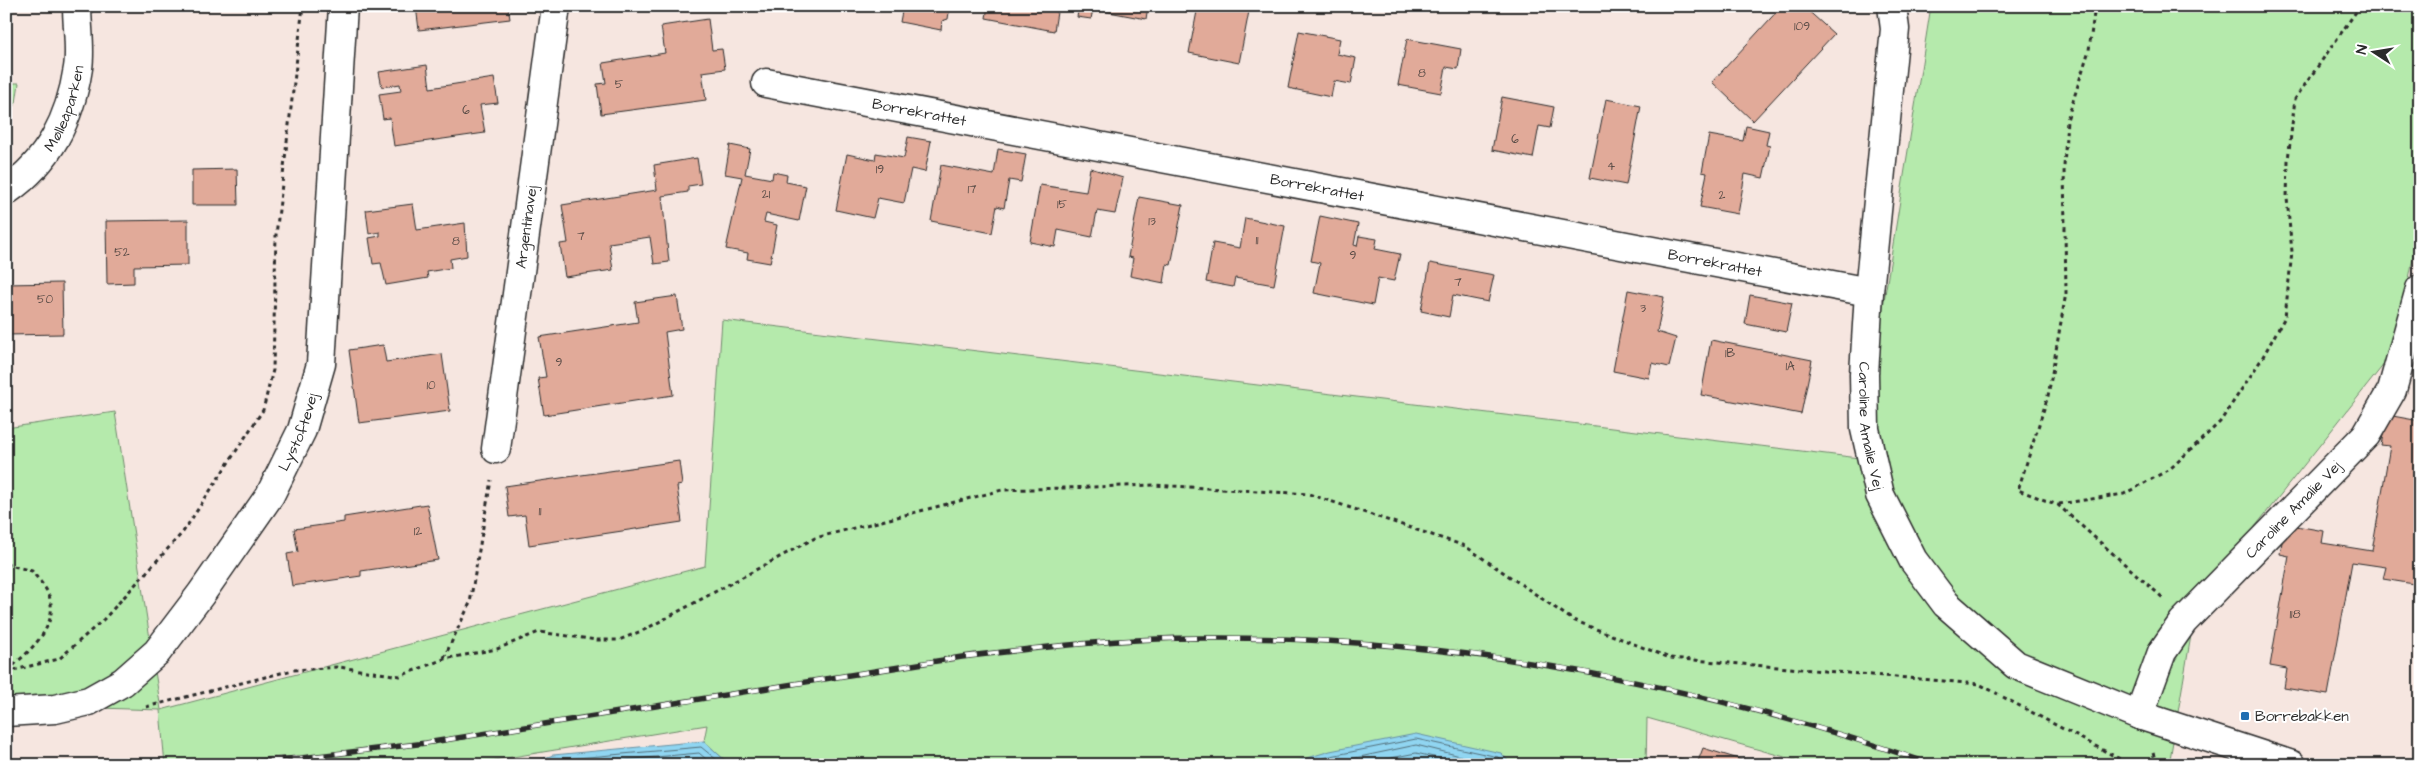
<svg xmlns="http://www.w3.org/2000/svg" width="2426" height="771" font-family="'Architects Daughter',sans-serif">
  <rect width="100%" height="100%" fill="#f6e6e0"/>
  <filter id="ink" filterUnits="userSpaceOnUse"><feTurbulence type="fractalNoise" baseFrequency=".02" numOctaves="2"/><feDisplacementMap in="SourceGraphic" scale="10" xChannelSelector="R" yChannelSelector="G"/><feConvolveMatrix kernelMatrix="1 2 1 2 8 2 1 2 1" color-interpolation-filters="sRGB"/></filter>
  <g filter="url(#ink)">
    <g fill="#b5eaac" stroke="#708a6c">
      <polygon points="1931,6 2420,6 2420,220 2396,349 2197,600 2169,765 1813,765 1647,718 1646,765 730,765 704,741 707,725 464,765 165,765 160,710 6,705 6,428 115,412 161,710 705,566 722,320 1859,458"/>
      <polygon points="6,83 19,83 16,103 6,114"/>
    </g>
    <g fill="#90d5f1" stroke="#6891a2">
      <polygon points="1416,734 1501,753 1512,765 1285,765 1330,751"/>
      <polygon points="704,741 730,765 526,765 553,755"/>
    </g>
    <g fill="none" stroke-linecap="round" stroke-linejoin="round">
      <g stroke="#536f7a" stroke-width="1">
        <polyline points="541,765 555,760 701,747 723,765"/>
        <polyline points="570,765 699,753 713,765"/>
        <polyline points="653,765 696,761 702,765"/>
        <polyline points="1301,765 1331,756 1416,739 1498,757 1505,765"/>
        <polyline points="1322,765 1416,745 1497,765"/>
        <polyline points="1356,765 1416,753 1468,765"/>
      </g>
    </g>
    <g fill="#e1aa99" stroke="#2b2b2b">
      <polygon points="416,6 508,6 510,19 419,30"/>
      <polygon points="903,6 950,6 948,19 942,21 941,30 900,22"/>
      <polygon points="988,6 1058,6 1054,31 986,18"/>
      <polygon points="1079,6 1148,6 1146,19 1093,9 1091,19 1077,17"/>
      <polygon points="1198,6 1250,6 1239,63 1189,53"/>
      <polygon points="1782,6 1803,6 1834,34 1753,121 1712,82"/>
      <polygon points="708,19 712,50 722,49 725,69 702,72 706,100 601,114 597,84 606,83 603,63 665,53 661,26"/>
      <polygon points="1299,31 1340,39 1337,54 1356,58 1351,84 1334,81 1331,97 1288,88"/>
      <polygon points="1407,39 1461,49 1458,69 1446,67 1441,93 1398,85"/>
      <polygon points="427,65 430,88 494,78 498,103 480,105 485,133 394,146 390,118 383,119 379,94 401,91 400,84 382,87 379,72"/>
      <polygon points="1502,97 1554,107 1550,128 1539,126 1533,158 1492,150"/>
      <polygon points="1606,99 1641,106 1626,185 1590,178"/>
      <polygon points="1746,126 1769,131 1766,145 1770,146 1763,178 1745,174 1738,214 1700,207 1707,173 1702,172 1709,135 1743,141"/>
      <polygon points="908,137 931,141 925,172 911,169 904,203 878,198 873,218 836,210 847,154 875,160 876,153 904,158"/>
      <polygon points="730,145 750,149 745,174 772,179 773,172 787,175 786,182 806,186 799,221 766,214 764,222 777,225 770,263 747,259 748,253 726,249 742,177 725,174"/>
      <polygon points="998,149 1026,154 1021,182 1009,180 1004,208 997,206 992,233 931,221 941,165 994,175"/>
      <polygon points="697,158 701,184 688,186 688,192 662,196 669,262 654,264 650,237 609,243 613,270 565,277 560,244 568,243 562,205 657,190 654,165"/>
      <polygon points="1090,168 1123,178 1115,214 1097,211 1092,237 1058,230 1055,247 1030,242 1040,185 1086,192"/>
      <polygon points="237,169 238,205 192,205 192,170"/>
      <polygon points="1139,197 1183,205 1171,265 1167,264 1164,283 1130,276 1133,258 1128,257"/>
      <polygon points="413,204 417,230 465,223 467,256 450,259 451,268 427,272 428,278 386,285 381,263 373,264 369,238 380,236 380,232 369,234 366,210"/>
      <polygon points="1320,216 1358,224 1354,245 1357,246 1359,236 1377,239 1375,249 1400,254 1394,281 1378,278 1373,305 1314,293 1320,263 1311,261"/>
      <polygon points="1245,218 1285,226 1274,285 1235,278 1233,287 1206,282 1213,243 1240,248"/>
      <polygon points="188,220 188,265 134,266 134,283 107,284 106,221"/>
      <polygon points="1430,263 1494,275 1488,302 1453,295 1449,317 1421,311"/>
      <polygon points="62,283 63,334 6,335 6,284"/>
      <polygon points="1628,290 1664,297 1657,332 1676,338 1669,367 1652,363 1649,378 1613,371"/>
      <polygon points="1750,295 1792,303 1786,332 1745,324"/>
      <polygon points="677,296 682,329 665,332 673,395 544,415 538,378 546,377 539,337 638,322 635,302"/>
      <polygon points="1711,340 1812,360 1801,414 1701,395"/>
      <polygon points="383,345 386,362 442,354 450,411 359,423 349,350"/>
      <polygon points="2387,415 2420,421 2420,585 2383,579 2386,567 2352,562 2328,695 2284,688 2287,669 2270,666 2289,556 2280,554 2285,524 2324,531 2322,543 2372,551 2390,446 2381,445"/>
      <polygon points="679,461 682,485 677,486 682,522 529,545 525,515 509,517 505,486"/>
      <polygon points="427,504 438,560 361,571 361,576 292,586 287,554 298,552 294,529 344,522 344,517"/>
      <polygon points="1703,748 1758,765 1676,765 1679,758 1697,764"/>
    </g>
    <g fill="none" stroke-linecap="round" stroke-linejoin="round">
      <defs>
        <g id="minor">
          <path id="s1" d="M766 83 1869 292"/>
          <path id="s2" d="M6 191C49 161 70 120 78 68 81 49 77 26 77 6"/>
          <path id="s3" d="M496 449 556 6"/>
          <path id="s4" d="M6 712 55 709 89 701 123 682 157 652 201 594 270 495 302 430 321 364 343 6"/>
          <path id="s5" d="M2139 715 2162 652 2183 622 2366 435 2392 390 2420 289"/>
        </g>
        <g id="tertiary">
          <path id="s6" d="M1892 6 1895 29 1869 292 1864 374 1865 429 1880 495 1913 560 1946 604 2016 665 2139 715 2292 765"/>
        </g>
      </defs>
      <use href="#minor" stroke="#2b2b2b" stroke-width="31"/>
      <use href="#tertiary" stroke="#2b2b2b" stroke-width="31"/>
      <g stroke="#2b2b2b" stroke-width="3" stroke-dasharray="4 4" stroke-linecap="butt">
        <polyline points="2095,6 2089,50 2067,120 2064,167 2066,293 2048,396 2018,490 2058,505 2163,598"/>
        <polyline points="2059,504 2124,494 2170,469 2220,422 2261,360 2285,317 2292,252 2287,198 2288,160 2295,99 2360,6"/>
        <path d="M6 564 32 571C37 578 44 585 48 593 62 626 28 652 7 671"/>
        <polyline points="444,658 470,603 491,480"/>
        <polyline points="6,672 59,659 104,619 183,532 263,410 273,370 276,235 303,6"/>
        <polyline points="2003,697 2131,765"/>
        <polyline points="146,707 293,670 339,667 400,676 444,659 497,649 539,632 597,640 619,640 644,630 815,538 1002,490 1154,485 1309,494 1465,546 1573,620 1670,658 1979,684 1998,694"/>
        <polyline points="2153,753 2157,765"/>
      </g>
      <use href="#minor" stroke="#fff" stroke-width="28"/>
      <use href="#tertiary" stroke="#fff" stroke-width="28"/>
      <defs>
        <g id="rail">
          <polyline points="6,764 18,765"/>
          <path d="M204 765 301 758 426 743 962 657C1042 647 1123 638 1204 638 1455 636 1696 683 1934 765"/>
        </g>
      </defs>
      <use href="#rail" stroke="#2b2b2b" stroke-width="5.5"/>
      <use href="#rail" stroke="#fff" stroke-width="4" stroke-dasharray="11" stroke-linecap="butt"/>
    </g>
  </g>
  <rect fill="#1f6fb2" stroke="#fff" stroke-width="2" x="2240" y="711" width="10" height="10" rx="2.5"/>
  <g text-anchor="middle" stroke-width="4" stroke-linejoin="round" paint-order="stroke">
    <g font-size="12" fill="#584b46">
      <text x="1802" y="30">109</text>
      <text x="1422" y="77">8</text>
      <text x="619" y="88">5</text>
      <text x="466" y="114">6</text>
      <text x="1515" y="143">6</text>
      <text x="1611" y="170">4</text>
      <text x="880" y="173">19</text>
      <text x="972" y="193">17</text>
      <text x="766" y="198">21</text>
      <text x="1722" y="199">2</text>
      <text x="1062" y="208">15</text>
      <text x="1152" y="225">13</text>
      <text x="581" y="240">7</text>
      <text x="1257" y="244">11</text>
      <text x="456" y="245">8</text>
      <text x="122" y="256">52</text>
      <text x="1353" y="259">9</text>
      <text x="1458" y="286">7</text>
      <text x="45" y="303">50</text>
      <text x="1643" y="312">3</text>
      <text x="1730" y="357">1B</text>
      <text x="559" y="366">9</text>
      <text x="1790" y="370">1A</text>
      <text x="431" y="389">10</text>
      <text x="540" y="515">11</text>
      <text x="418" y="535">12</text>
      <text x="2295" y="618">118</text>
    </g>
    <g font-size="15" fill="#2b2b2b" stroke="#fff">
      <text dy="5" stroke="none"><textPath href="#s2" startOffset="104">Mølleåparken</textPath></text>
      <text dy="5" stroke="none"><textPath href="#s1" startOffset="156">Borrekrattet</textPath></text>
      <text dy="5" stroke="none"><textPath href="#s1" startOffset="561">Borrekrattet</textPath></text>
      <text dy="5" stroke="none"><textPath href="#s3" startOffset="224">Argentinavej</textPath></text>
      <text dy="5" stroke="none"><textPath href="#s1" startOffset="966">Borrekrattet</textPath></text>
      <text dy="5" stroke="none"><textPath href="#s6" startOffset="422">Caroline Amalie Vej</textPath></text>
      <text dy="5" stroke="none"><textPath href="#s4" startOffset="431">Lystoftevej</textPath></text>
      <text dy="5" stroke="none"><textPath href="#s5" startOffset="261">Caroline Amalie Vej</textPath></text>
    </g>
    <g font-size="15" fill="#2b2b2b" stroke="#fff" text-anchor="start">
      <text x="2255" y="721">Borrebakken</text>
    </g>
  </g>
  <rect width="2426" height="771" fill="none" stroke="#fff" stroke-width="25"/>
  <rect x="12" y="12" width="2401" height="746" fill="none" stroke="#2b2b2b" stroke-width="2" filter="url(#ink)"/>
  <g transform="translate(2374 52) rotate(282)" stroke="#ffffff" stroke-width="4" paint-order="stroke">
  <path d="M0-4L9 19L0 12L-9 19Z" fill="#2b2b2b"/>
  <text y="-8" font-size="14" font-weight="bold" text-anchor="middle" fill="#2b2b2b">N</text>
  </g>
</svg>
